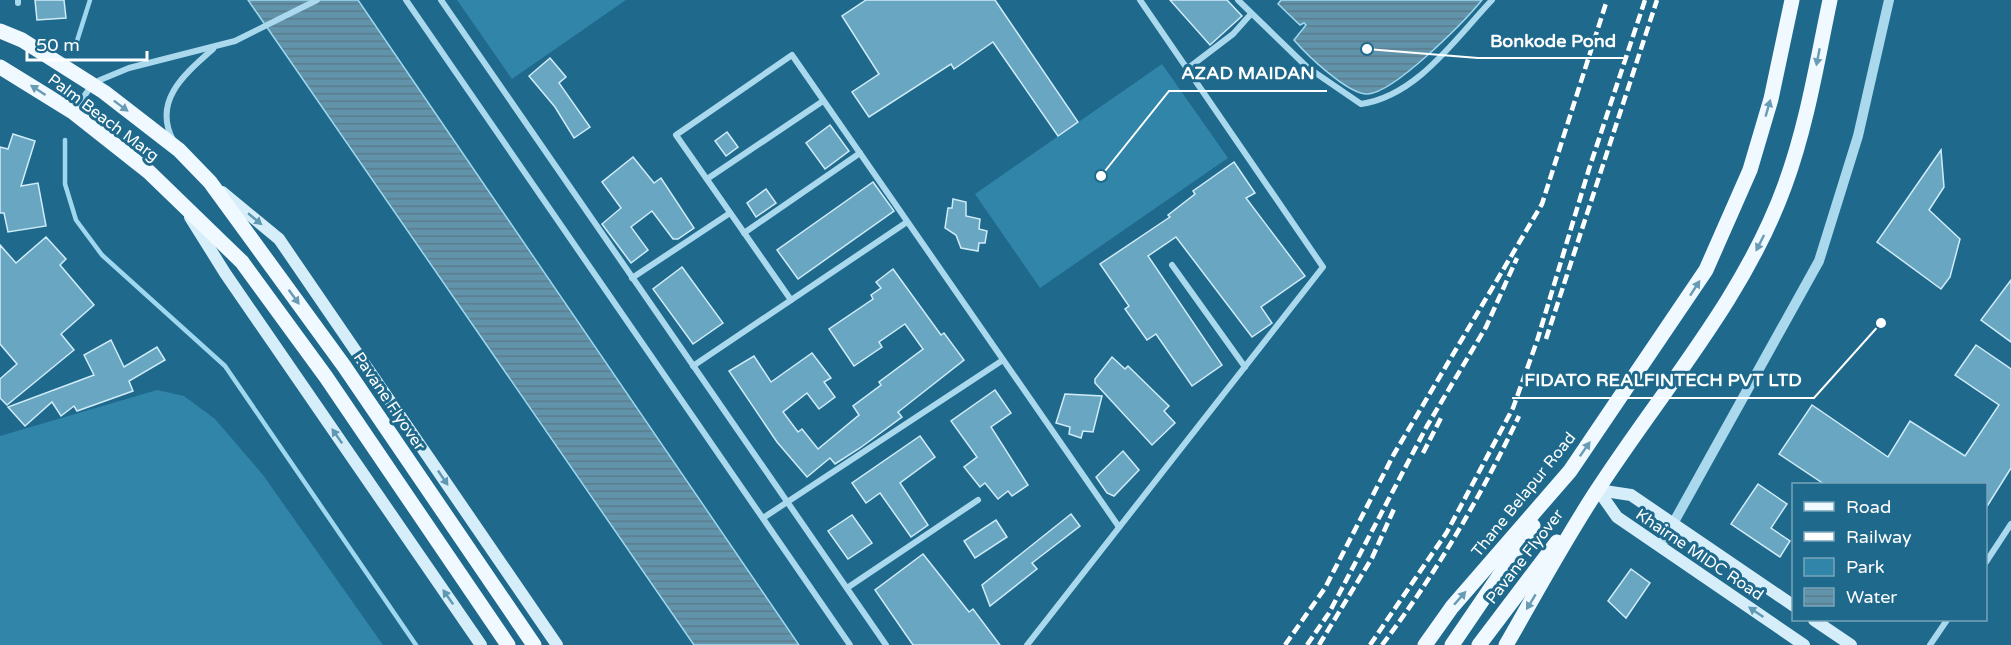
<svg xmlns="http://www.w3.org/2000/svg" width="2011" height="645" font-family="'Varela Round',sans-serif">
  <defs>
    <pattern id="water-rules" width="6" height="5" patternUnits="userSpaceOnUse" patternTransform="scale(1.5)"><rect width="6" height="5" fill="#6194ab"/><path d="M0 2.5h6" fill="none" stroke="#5a7b8a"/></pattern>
  </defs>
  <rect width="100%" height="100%" fill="#1e698c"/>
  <g fill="#3185a9">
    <polygon points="457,0 626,0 512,79"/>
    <polygon points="1162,64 1228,158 1040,288 975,194"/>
    <polygon points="157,390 184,396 215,419 263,475 383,645 0,645 0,436"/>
  </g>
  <g fill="url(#water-rules)" stroke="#9ed7ee" stroke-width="1.5">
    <polygon points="248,0 358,0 799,645 694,645"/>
    <path d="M1281 0H1482C1464 22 1395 92 1368 94 1348 95 1306 54 1294 40L1306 25 1304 23 1300 25 1278 4Z"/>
  </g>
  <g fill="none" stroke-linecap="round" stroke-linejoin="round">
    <g stroke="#9ed7ee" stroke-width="4.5">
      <polyline points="77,41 90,0"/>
      <polyline points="65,140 65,184 76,220 102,255 225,366 416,645"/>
    </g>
  </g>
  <g fill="#68a6c1" stroke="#d0ecf9" stroke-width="1.5">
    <polygon points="35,0 64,0 66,18 37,20"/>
    <polygon points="866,0 995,0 1078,122 1058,136 993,42 954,69 951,64 869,117 852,92 879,74 842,16"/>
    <polygon points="1170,0 1227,0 1242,16 1210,45"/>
    <polygon points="550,58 566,77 559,83 590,127 574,138 555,107 529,76"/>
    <polygon points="830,125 849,151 825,169 806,143"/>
    <polygon points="727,132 738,147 726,156 715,141"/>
    <polygon points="13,134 35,141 21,186 38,183 46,226 8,232 4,213 0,213 0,147 8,149"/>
    <polygon points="1941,150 1944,187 1929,210 1960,239 1950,277 1941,289 1877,242"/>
    <polygon points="633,157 654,183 661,178 694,228 678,239 673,239 652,211 631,227 648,250 631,263 602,224 621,208 602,182"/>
    <polygon points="1234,162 1255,193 1246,198 1305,276 1261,307 1272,323 1252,337 1176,237 1148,256 1222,365 1192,386 1156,334 1147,340 1125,309 1129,306 1100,264 1170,217 1168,215 1195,194 1193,191"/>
    <polygon points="873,182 894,211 798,279 777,250"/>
    <polygon points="766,189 776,203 756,217 747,203"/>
    <polygon points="953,199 966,202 966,216 980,219 979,229 987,231 985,243 979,243 978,251 961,248 956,235 945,228 948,208 952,208"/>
    <polygon points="46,237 66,259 60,265 94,305 61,334 74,350 7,405 0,398 0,379 17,364 0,344 0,245 16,263"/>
    <polygon points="682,267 723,323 693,344 653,289"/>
    <polygon points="893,269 941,335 944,333 964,360 898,412 902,417 860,448 835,464 830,458 807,477 777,442 729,371 754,356 771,382 812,353 831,378 824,382 835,397 819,409 807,393 783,412 798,432 802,429 818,449 859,415 853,406 881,385 879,382 923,349 905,324 879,342 882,347 854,366 829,329 873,299 871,295 881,288 876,282"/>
    <polygon points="2011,280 2011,342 1981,320"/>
    <polygon points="111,340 124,367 157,347 165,360 129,381 133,391 77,411 74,406 61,416 52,402 25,426 8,407 94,375 84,355"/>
    <polygon points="1976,345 2011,369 2011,468 1986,508 1986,484 1824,484 1779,454 1812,405 1888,457 1910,421 1965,456 1999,405 1955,375"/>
    <polygon points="1112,357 1125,369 1128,366 1169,406 1164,411 1175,423 1152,445 1095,383 1095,379"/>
    <polygon points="995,390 1011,413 991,427 1028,485 1012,496 1008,491 998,499 985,483 980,487 964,467 977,457 951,421"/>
    <polygon points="1065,394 1102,396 1093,432 1083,431 1081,438 1069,434 1070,427 1056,423"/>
    <polygon points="920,436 935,457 900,483 928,525 911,537 880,493 866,503 852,483"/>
    <polygon points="1123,451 1139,470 1114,496 1107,493 1096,477"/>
    <polygon points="1758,484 1787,504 1771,528 1790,541 1780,557 1731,524"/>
    <polygon points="1071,514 1080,526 1032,563 1037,569 990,606 982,585"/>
    <polygon points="852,515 872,543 848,559 828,531"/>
    <polygon points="996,520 1007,537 975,558 964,541"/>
    <polygon points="923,554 969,612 973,609 1000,645 913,645 875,590"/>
    <polygon points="1631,569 1650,583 1626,618 1608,601"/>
  </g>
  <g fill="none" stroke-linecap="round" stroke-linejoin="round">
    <g stroke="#aad8ec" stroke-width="6">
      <polyline points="18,0 18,3"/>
      <polyline points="406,0 850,645"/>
      <polyline points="441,0 886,645"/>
      <path d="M1238 0 1307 67 1361 104C1417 96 1455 39 1492 0"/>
      <polyline points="1187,69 1233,34 1250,15"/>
      <polyline points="73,112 92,85 100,80 129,68 235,41 317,0"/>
      <path d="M173 140C152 100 186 73 213 49"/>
      <polyline points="707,179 823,101"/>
      <polyline points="744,233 860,153"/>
      <polyline points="1172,265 1245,367"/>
      <polyline points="632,278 730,213"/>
      <polyline points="791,300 676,135 792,55 1119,527"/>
      <polyline points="693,366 907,222"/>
      <polyline points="763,518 1003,360"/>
      <polyline points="1986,562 2011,524"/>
      <polyline points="847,588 978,500"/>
      <polyline points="1027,645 1323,267 1140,0"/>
      <polyline points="1930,645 1947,620"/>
    </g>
    <polyline stroke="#aad8ec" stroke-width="10" points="1660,547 1819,261 1858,136 1889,0"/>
    <g stroke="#d6eef9" stroke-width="12">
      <polyline points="222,192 279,239 557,645"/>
      <polyline points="190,217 225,273 481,645"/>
      <polyline points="1598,490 1617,517 1804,645"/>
      <polyline points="1598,490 1631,495 1794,606"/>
      <polyline points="1814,620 1851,645"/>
    </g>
    <g stroke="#f0f9ff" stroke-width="15">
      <polyline points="0,31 22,40 104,92 179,150 210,182 344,366 534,645"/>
      <polyline points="0,67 73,112 149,172 242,262 326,377 508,645"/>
      <polyline points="1425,645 1452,607 1570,471 1706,270 1750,170 1771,99 1792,0"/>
      <polyline points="1452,645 1533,526"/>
      <polyline points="1479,645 1557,542"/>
      <path d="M1506 645C1536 593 1565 539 1598 489 1663 389 1744 298 1785 185 1807 125 1817 62 1830 0"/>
    </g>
    <g stroke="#fff" stroke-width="4.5" stroke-dasharray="10 4.5" stroke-linecap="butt">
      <polyline points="1546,339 1657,0"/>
      <polyline points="1423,453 1442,416"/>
      <polyline points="1285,645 1325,588 1394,454 1542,204 1607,0"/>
      <polyline points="1307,645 1329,613 1427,426 1486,327 1517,258"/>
      <polyline points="1319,645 1372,558 1394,509"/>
      <polyline points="1370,645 1447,532 1513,408 1537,341 1589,169 1645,0"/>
      <path d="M1382 645C1436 574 1481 496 1519 416"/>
    </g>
  </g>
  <defs><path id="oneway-solid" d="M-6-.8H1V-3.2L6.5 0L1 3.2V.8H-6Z" transform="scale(1.5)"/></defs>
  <g fill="#689bb4">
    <use href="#oneway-solid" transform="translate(1818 57) rotate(101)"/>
    <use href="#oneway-solid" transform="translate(38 90) rotate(-147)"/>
    <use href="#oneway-solid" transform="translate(121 106) rotate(37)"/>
    <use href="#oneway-solid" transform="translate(1768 108) rotate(-74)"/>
    <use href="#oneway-solid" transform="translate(1760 243) rotate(117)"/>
    <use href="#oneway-solid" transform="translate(1695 288) rotate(-57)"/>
    <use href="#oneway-solid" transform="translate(294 297) rotate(54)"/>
    <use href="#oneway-solid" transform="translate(1585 449) rotate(-55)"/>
    <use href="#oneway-solid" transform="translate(1460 598) rotate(-49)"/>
    <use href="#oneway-solid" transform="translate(1531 602) rotate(121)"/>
  </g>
  <g fill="#5e98b2">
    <use href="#oneway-solid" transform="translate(255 219) rotate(40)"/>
    <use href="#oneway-solid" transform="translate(337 436) rotate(-125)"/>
    <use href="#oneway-solid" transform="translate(443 478) rotate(56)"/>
    <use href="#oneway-solid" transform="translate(448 597) rotate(-125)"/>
    <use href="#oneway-solid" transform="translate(1756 612) rotate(-146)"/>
  </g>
  <g text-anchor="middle" stroke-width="6" stroke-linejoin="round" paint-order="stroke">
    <g font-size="16" fill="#fff" stroke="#1e698c">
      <text transform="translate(104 117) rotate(37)" y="6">Palm Beach Marg</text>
      <text transform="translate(390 401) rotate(56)" y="6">Pavane Flyover</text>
      <text transform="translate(1523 494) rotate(-51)" y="6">Thane Belapur Road</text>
      <text transform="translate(1700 554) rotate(34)" y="6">Khairne MIDC Road</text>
      <text transform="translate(1524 556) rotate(-52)" y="6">Pavane Flyover</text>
    </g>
  </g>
  <path fill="none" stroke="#fff" stroke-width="2" d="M1367 49L1478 58H1628M1101 176L1169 91H1327M1881 323L1814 398H1512"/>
  <g fill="#fff" stroke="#1e698c" stroke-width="2">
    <circle cx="1367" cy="49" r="6"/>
    <circle cx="1101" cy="176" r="6"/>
    <circle cx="1881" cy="323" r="6"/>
  </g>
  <g font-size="18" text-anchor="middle" font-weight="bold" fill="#fff" stroke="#1e698c" stroke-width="6" stroke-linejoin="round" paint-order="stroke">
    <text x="1553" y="47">Bonkode Pond</text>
    <text x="1248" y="79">AZAD MAIDAN</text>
    <text x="1663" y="386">FIDATO REALFINTECH PVT LTD</text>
  </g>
  <rect x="1792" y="483" width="195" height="138" fill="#1e698c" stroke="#78a5ba" stroke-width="1.5"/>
  <rect x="1804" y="502" width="30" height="9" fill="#f0f9ff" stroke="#78a5ba" stroke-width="1.5"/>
  <text x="1846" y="513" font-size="18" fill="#ffffff">Road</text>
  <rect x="1804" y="532" width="30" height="9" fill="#ffffff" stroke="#78a5ba" stroke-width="1.5"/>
  <text x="1846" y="543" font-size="18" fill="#ffffff">Railway</text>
  <rect x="1804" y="558" width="30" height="18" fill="#3185a9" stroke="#78a5ba" stroke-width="1.5"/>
  <text x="1846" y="573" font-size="18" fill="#ffffff">Park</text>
  <rect x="1804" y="588" width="30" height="18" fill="url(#water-rules)" stroke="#78a5ba" stroke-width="1.5"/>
  <text x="1846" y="603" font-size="18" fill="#ffffff">Water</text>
  <path d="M27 51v9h120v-9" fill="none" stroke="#ffffff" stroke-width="3"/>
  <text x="36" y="51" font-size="18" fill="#ffffff" stroke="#1e698c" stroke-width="4.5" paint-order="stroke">50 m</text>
</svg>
